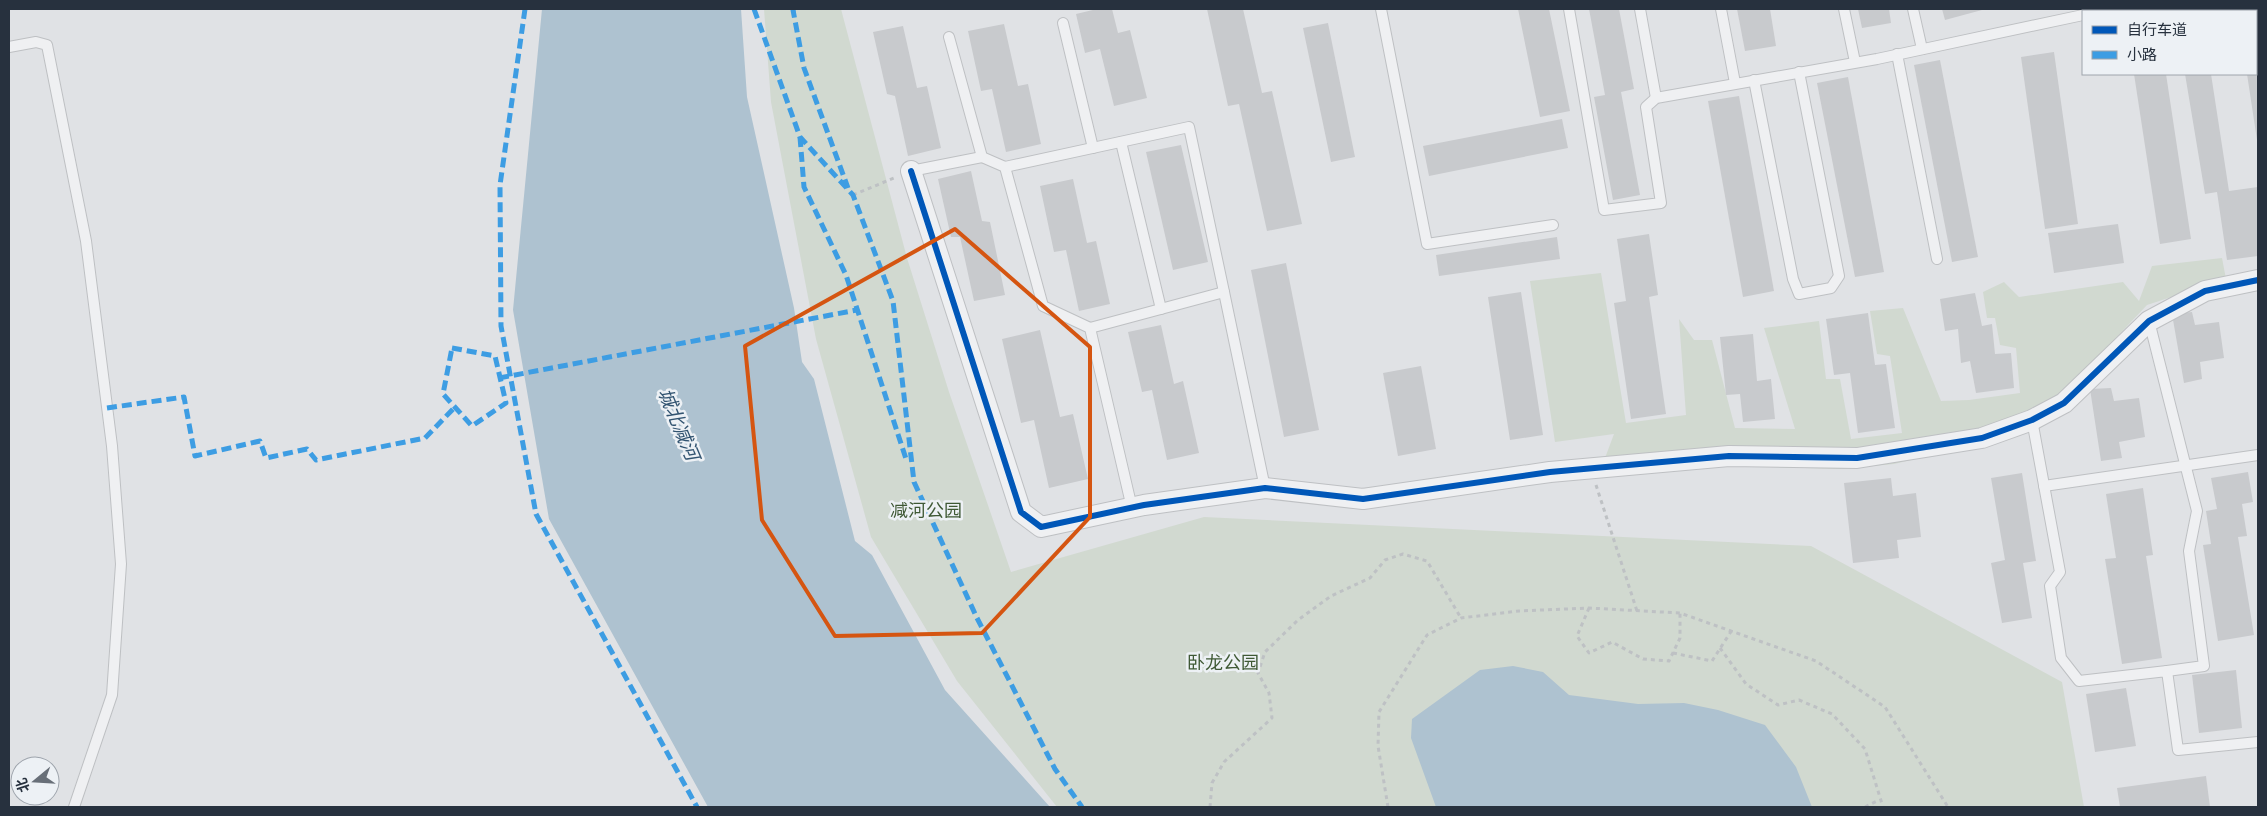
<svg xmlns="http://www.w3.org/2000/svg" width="2267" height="816" font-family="'Public Sans','Noto Sans SC',sans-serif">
  <rect width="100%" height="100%" fill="#e0e2e5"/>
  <g fill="#d1d9d0">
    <polygon points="764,9 841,9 907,258 949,392 1011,572 1204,517 1811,546 2062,682 2084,807 1057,807 957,681 871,537 816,339 771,102"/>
    <polygon points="2222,258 2226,279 2147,305 2062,395 1962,448 1894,464 1842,469 1703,465 1599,474 1614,434 1555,442 1530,281 1601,273 1626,423 1686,415 1679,319 1694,340 1712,340 1735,428 1795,429 1764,328 1819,321 1826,379 1840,379 1851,439 1902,433 1890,356 1877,354 1870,311 1903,308 1941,401 1969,400 2020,393 2016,348 2000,345 1995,318 1987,318 1983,292 2004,282 2019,297 2123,282 2139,301 2152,266"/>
  </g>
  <g fill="#aec2d0">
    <polygon points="542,9 741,9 747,97 794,308 802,362 814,379 855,541 872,555 945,690 1050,807 708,807 549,519 513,310"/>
    <polygon points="1513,666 1543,672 1569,695 1638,704 1684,703 1718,710 1765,725 1796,767 1812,807 1436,807 1411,738 1412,719 1480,670"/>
  </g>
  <g fill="#c8cacd">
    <polygon points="1097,9 1112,9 1118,33 1130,30 1147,98 1114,106 1100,49 1085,53 1076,14"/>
    <polygon points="1207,9 1243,9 1262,93 1272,91 1302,224 1267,231 1239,104 1228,106"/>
    <polygon points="1518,9 1549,9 1570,111 1540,117"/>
    <polygon points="1589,9 1619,9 1634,89 1621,92 1640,195 1613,200 1594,97 1605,95"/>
    <polygon points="1737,9 1770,9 1776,46 1745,51"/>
    <polygon points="1858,9 1889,9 1891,23 1862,28"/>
    <polygon points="1942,9 1981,9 1982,10 1945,20"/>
    <polygon points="2258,12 2258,43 2257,43 2256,13"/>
    <polygon points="1328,23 1355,157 1331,162 1303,28"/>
    <polygon points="1004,24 1018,86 1028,84 1041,144 1006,152 992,89 981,91 968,31"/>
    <polygon points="903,26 917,88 927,86 941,148 908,156 895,96 887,94 873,32"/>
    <polygon points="2054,52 2078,224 2045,229 2021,57"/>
    <polygon points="1940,60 1978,257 1952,262 1914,65"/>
    <polygon points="2256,68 2258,68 2257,140 2247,74 2256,74"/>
    <polygon points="2134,74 2166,74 2191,239 2160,244"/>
    <polygon points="2185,74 2211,74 2229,191 2258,187 2258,256 2227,260 2217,192 2205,194"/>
    <polygon points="1848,77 1884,272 1855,277 1817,83"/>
    <polygon points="1739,96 1774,291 1743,297 1708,101"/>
    <polygon points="1562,119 1568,148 1429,176 1423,146"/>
    <polygon points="1181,145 1208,262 1173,270 1146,152"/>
    <polygon points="971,171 982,221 990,222 1005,295 974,301 960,237 951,237 938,179"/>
    <polygon points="1073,179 1087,243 1096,241 1110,304 1079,311 1066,250 1054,252 1040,186"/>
    <polygon points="2118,224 2124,263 2054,273 2048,233"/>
    <polygon points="1649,234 1658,295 1649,297 1666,414 1631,419 1614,303 1626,301 1617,239"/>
    <polygon points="1557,237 1560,259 1439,276 1436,255"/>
    <polygon points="1286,263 1319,430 1284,437 1251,270"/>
    <polygon points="1521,292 1543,435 1510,440 1488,297"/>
    <polygon points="1975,293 1982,326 1992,324 1995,354 2011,353 2014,388 1976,393 1970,361 1961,363 1958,329 1945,331 1940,299"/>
    <polygon points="2192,312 2195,325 2219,322 2224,358 2200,362 2202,379 2184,383 2172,314"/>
    <polygon points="1868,313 1875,365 1886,364 1895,428 1858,433 1850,373 1834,375 1826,319"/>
    <polygon points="1161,325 1174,384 1183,381 1199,453 1167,460 1152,390 1142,392 1128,332"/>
    <polygon points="1040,330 1060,417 1073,414 1088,479 1049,488 1034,420 1021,423 1002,339"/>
    <polygon points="1753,334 1757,381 1771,379 1775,419 1743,422 1740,394 1726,395 1720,337"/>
    <polygon points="1421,366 1436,449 1398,456 1383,373"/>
    <polygon points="2111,388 2114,401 2139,398 2145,437 2119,442 2122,458 2101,461 2090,389"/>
    <polygon points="2248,472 2253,502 2242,504 2247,536 2238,537 2254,635 2218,641 2203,545 2211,544 2206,511 2217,509 2211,478"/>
    <polygon points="2022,473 2036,561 2023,563 2032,618 2002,623 1991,563 2005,560 1991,478"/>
    <polygon points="1891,478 1893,496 1916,493 1921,537 1897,540 1899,558 1853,563 1844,483"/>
    <polygon points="2143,488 2153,555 2146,556 2162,658 2122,664 2105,559 2116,558 2106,494"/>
    <polygon points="2236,670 2242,728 2199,733 2192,675"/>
    <polygon points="2126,688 2136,746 2095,752 2086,694"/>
    <polygon points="2206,776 2210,807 2120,807 2117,788"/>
  </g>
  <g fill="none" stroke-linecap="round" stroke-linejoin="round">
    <defs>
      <g id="lane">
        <polyline points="1381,9 1427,244 1553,225"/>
        <polyline points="1569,9 1604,210 1661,203 1646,107 1656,98 1877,59 2083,15"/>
        <polyline points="1640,9 1656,98"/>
        <polyline points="1721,9 1735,83"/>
        <polyline points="1844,9 1855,62"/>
        <polyline points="1913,9 1922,49"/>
        <polyline points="2101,11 2114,9"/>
        <polyline points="1063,23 1093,148"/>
        <polyline points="949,37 982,157 1005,167 1043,306 1090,328 1132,508"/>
        <polyline points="9,47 36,42 47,45 86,241 112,446 121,564 112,695 74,807"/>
        <polyline points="1897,54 1937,259"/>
        <polyline points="1754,80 1793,279 1799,294 1831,288 1839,276 1799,72"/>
        <polyline points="1121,142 1161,309"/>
        <polyline points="1005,167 1189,127 1224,292"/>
        <polyline points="911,171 982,157"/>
        <polyline points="2149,321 2197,511 2189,551 2204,666 2167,671"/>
        <polyline points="1090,328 1224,292 1265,488"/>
        <polyline points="2032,420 2060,572 2050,586 2061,658 2079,681 2167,671 2178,750 2258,742"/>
        <polyline points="2044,486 2258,455"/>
      </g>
      <polyline id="street" points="911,171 1021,512 1041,527 1144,505 1265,488 1363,499 1550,472 1729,456 1857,458 1982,438 2032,420 2064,403 2149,321 2205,291 2258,280"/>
    </defs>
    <use href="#lane" stroke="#bec0c3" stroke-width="12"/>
    <use href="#street" stroke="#bec0c3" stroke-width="22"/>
    <g stroke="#bec1c4" stroke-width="3" stroke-dasharray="4 4" stroke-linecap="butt">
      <polyline points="853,195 894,178"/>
      <polyline points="1596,485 1637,611"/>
      <polyline points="1589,608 1577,636 1589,653 1612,642 1643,659 1669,661 1680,638 1680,613"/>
      <polyline points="1720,648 1746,684 1778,705 1799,700 1832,714 1865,749 1883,807"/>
      <polyline points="1673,653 1712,661 1732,630"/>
      <polyline points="1210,807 1212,783 1224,762 1272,718 1269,693 1258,673 1265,652 1298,620 1331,596 1370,578 1385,560 1403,554 1427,561 1461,618"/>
      <polyline points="1388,807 1378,746 1379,712 1427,635 1461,618 1519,611 1589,608 1680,613 1816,661 1885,707 1948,807"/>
      <polyline points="1865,807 1879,800"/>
    </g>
    <use href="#lane" stroke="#eff0f2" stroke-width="10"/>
    <use href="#street" stroke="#eff0f2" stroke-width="20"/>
    <g stroke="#3d9de3" stroke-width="5" stroke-dasharray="10 5" stroke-linecap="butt">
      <polyline points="525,9 500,185 501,326 536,514 697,807"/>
      <polyline points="754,9 800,137 853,195 893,301 914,482 977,618 1055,769 1082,807"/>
      <polyline points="795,9 793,10 804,68 848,188"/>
      <polyline points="800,137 804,187 846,275 907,462"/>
      <polygon points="452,348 495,356 506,403 472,426 443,394"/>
      <polyline points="499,378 857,310"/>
      <polyline points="107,408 184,397 195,456 260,441 266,458 307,449 316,460 425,438 455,407"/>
    </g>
    <defs>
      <polyline id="cycleway" points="911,171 1021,512 1041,527 1144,505 1265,488 1363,499 1550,472 1729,456 1857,458 1982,438 2032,420 2064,403 2149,321 2205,291 2258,280"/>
    </defs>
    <use href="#cycleway" stroke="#edf1f5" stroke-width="9"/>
    <use href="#cycleway" stroke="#0057b8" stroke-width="6"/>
  </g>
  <path fill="none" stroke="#d55511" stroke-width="4" stroke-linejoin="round" d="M955 229 1090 347V517L982 633 835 636 762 520 745 346Z"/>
  <g text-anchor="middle" stroke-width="5" stroke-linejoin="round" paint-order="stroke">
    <g font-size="18" fill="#3f5935" stroke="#edf1f5">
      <text x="926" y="517">减河公园</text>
      <text x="1223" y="669">卧龙公园</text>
    </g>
    <g font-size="19" font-style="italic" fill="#325471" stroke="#edf1f5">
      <text transform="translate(679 424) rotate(67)" y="7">城北减河</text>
    </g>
  </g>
  <rect width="2267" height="816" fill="none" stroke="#27313e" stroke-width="20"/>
  <rect x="2082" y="10" width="175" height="65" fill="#edf1f5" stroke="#9ea4ac"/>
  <rect x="2092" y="26" width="25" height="8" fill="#0057b8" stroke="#9ea4ac"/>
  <text x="2127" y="35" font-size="15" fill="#27313e">自行车道</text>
  <rect x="2092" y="51" width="25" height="8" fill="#3d9de3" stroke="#9ea4ac"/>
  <text x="2127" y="60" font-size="15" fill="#27313e">小路</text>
  <g transform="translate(35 781) rotate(252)"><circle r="24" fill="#edf1f5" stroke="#9ea4ac"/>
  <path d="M0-4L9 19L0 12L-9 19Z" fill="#686f78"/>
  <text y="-8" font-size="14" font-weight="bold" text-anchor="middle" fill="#27313e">北</text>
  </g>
</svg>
